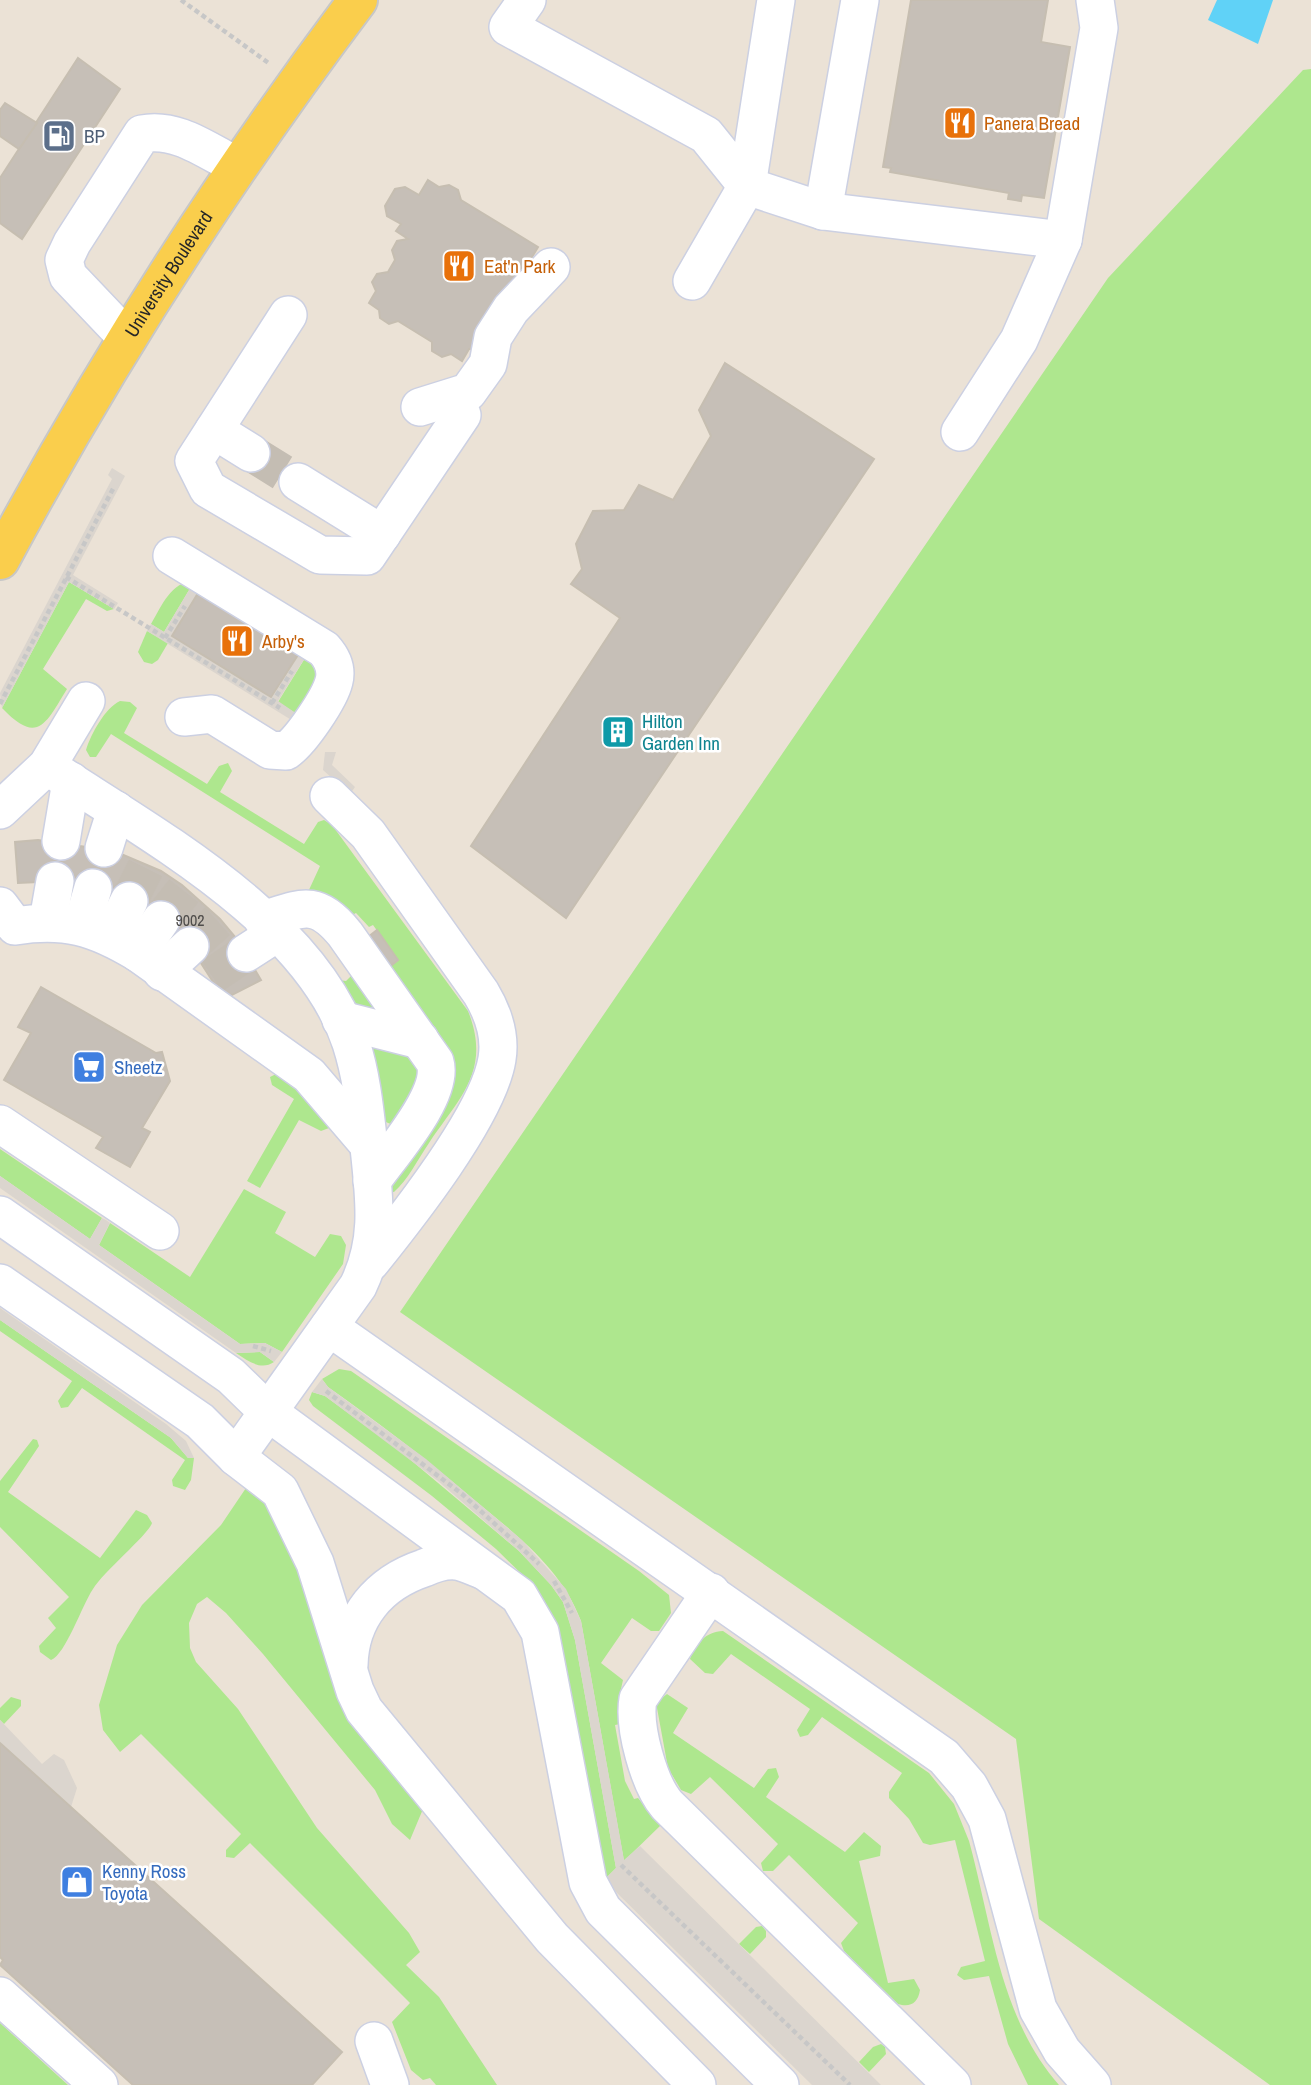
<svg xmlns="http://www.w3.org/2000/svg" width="1311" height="2085" font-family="'Archivo Narrow',sans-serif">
  <rect width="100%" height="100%" fill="#ebe2d6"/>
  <g fill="#aee78e">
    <polygon points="1311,69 1311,2085 1270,2085 1039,1919 1016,1739 400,1312 1108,278 1303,70"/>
    <path d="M195 580 164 632 151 624C163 604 170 583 195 580Z"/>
    <path d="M69 582 114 609 107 611 86 599 43 669 67 689C46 723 38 746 2 708Z"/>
    <polygon points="147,631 168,643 158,660 152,664 144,662 138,652"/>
    <polygon points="310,650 322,659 303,718 278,702"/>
    <path d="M120 701 130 702 137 708 124 733 207 784 219 766 228 763 232 771 220 792 304 844 318 822 324 820 332 825 468 1011C492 1071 459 1098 429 1143 418 1159 408 1180 394 1192L387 1191 446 1091 388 968 398 960 373 925 369 927 356 913 350 916 308 892 320 866 111 734 96 757H90L86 750C91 734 105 708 120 701Z"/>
    <polygon points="353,974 394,1019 357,1014 338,980 346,981"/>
    <polygon points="365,1038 401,1045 427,1071 393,1125 381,1120 372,1087 380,1086 378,1072 370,1073"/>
    <polygon points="276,1074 293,1083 330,1122 329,1128 321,1131 299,1120 260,1188 247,1181 294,1099 272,1085 270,1077"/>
    <polygon points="0,1149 102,1218 90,1239 0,1176"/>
    <polygon points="244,1189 286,1212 275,1233 315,1257 330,1234 341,1236 346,1245 343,1264 282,1352 265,1343 240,1344 99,1245 110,1223 190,1277"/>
    <polygon points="0,1320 171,1438 188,1458 194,1458 191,1480 185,1490 173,1486 172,1480 185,1460 82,1388 68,1407 61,1408 58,1401 72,1381 0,1331"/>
    <path d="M260 1352 274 1362C261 1371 248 1361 236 1353Z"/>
    <path d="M339 1369 351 1371 639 1571 669 1595 671 1613 659 1631H651L632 1618 601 1663 623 1680 618 1702 620 1724 615 1725 625 1781 634 1799 638 1798 661 1825 624 1861 581 1621C561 1567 515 1534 472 1498 426 1459 378 1422 328 1387L322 1379Z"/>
    <polygon points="312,1392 325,1396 400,1451 519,1551 551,1585 563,1602 575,1640 616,1868 606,1878 558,1632 554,1618 538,1590 496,1549 432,1496 313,1406 309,1400"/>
    <path d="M33 1439 37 1440 39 1446 8 1492 100 1558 136 1510 147 1515 152 1523C148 1535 104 1571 93 1589 82 1605 66 1654 51 1660L40 1652 39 1646 56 1628 48 1618 69 1597 0 1527V1481Z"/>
    <polygon points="248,1485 284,1522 344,1711 361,1737 423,1809 410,1840 392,1824 375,1790 263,1654 226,1613 207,1597 197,1604 189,1623 190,1648 196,1662 238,1709 317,1828 409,1933 420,1952 406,1965 439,1997 497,2085 436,2085 430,2078 423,2080 411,2070 392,2022 410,2003 250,1843 234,1858 226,1857 226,1850 241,1834 141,1734 120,1752 103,1730 99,1705 117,1645 142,1605 221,1525"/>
    <path d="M723 1631 929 1773 954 1804 969 1841C992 1925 1000 2018 1059 2085H1028L1008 2044 989 1976 964 1980 957 1975 961 1967 985 1961 955 1840 930 1845 923 1843 909 1819 889 1798V1792L902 1773 822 1717 808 1735 800 1737 797 1730 810 1709 731 1654 713 1674 705 1673 690 1659C695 1643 706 1632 723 1631Z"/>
    <path d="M667 1694 688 1708 673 1733 754 1788 768 1769 776 1768 779 1777 766 1797 845 1852 864 1832 881 1846 880 1856 859 1861 888 1983 914 1979 920 1990C918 2003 910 2008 898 2004L844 1951 841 1943 858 1923 789 1855 773 1871H763L761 1863 778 1844 710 1777 691 1794 681 1790 668 1768 657 1708V1702Z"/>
    <polygon points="11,1697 21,1700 21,1706 4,1724 0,1720 0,1708"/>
    <polygon points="762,1926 766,1931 766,1937 750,1954 739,1944 756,1927"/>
    <polygon points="0,2023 68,2085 0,2085"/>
    <polygon points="881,2044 885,2047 886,2054 869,2072 859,2062 873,2047"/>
  </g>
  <g fill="#dbd5ce">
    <polygon points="112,468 125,476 73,575 118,603 114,609 69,582 2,708 0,693 112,479 108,475"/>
    <polygon points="195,580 204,584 172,636 271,697 303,646 310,650 278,701 303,718 298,724 147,631 151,624 164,632"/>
    <polygon points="325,752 336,752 332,765 355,787 350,794 323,770"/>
    <polygon points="0,1176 90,1239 102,1218 106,1220 110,1223 99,1245 240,1344 265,1343 282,1352 274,1362 260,1352 236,1353 0,1188"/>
    <polygon points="0,1308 166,1424 186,1441 194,1458 188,1458 171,1438 0,1320"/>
    <polygon points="322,1379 328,1387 426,1459 522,1540 566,1589 581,1621 624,1860 640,1846 881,2085 812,2085 617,1893 606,1878 616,1868 575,1640 563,1602 551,1585 519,1551 438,1481 325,1396 312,1392"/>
    <polygon points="0,1720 42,1764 54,1754 64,1760 77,1788 71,1807 0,1743"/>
  </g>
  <polygon fill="#60d2f7" points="1217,0 1273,0 1258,44 1208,20"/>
  <g fill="#c6bfb7" stroke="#c6beb1" stroke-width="2">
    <polygon points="911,0 1048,0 1041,42 1070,47 1044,198 1022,195 1021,201 1008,199 1009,193 890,172 891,168 883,167"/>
    <polygon points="78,58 120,89 22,239 0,223 0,178"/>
    <polygon points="5,103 37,123 19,149 0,136 0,110"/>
    <polygon points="428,180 439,187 449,185 458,190 461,200 538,247 477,349 469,349 462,361 451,354 442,357 432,351 432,342 398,321 389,324 380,318 379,310 369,303 376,291 372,282 377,274 388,272 395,260 392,250 397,241 408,239 396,231 401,224 387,216 385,206 395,189 405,187 419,195"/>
    <polygon points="725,363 874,459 566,918 471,846 620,618 571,584 582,569 576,544 593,511 624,510 639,485 673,500 711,436 699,410"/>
    <polygon points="203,585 303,647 271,697 172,636"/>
    <polygon points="38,840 114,851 161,871 182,885 220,919 236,938 261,980 224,999 190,946 141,906 102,890 81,885 60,881 18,883 15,842"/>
    <polygon points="377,930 398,960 388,968 367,938"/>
    <polygon points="41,987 156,1053 162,1052 170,1081 142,1128 150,1132 130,1167 96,1148 103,1137 4,1080 31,1033 18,1027"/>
    <polygon points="0,1743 342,2052 312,2085 133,2085 0,1965 3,1960 0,1957"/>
  </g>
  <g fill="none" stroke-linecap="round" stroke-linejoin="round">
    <g stroke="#c4bdb3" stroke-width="37" stroke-dasharray="37 18" stroke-linecap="butt">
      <polyline points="251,453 298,482"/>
      <polyline points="129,901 147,865"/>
      <polyline points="161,920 186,888"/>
      <polyline points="190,946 220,919"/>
      <polyline points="212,976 246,953"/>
    </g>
    <defs>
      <g id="minor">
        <polyline points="527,0 508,27 706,135 747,186 823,211 1063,240"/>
        <polyline points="823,211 860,0"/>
        <polyline points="692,281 747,186 776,0"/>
        <polyline points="288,315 194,461 208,489 320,555 367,556 462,415"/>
        <path d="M126 337 68 276 64 260 72 243 142 134C177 127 207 151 237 166"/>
        <polyline points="420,407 468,392 488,364 493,337 511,309 551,267"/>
        <polyline points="214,430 251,453"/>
        <polyline points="960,432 1019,340 1063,240 1099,28 1095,0"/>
        <polyline points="298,482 382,534"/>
        <path d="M172 556 324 649C332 658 337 669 334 681 330 698 301 741 286 751L270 750 212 714 184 717"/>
        <path d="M47 766C148 833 311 920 351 1043 362 1077 365 1111 369 1147 374 1197 381 1239 358 1286L236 1457"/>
        <path d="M329 796 368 834 481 993C493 1013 501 1035 497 1059 488 1115 407 1217 370 1263"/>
        <polyline points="0,810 47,766 86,701"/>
        <polyline points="61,841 71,781"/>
        <polyline points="104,848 116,810"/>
        <path d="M0 906 15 926C65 918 95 927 138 953L309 1075 368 1144"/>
        <path d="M263 920C301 908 316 898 345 934L435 1062C445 1094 391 1154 372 1181"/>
        <polyline points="48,921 55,881"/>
        <polyline points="82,926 93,888"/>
        <polyline points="111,937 129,901"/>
        <polyline points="138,953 161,920"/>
        <polyline points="246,953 277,933"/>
        <polyline points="162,972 190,946"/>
        <polyline points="341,1020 420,1040"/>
        <polyline points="0,1124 160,1231"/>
        <polyline points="0,1215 231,1376 268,1412 519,1596 540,1632 588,1882 603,1910 780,2085"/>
        <polyline points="0,1283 200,1421 236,1457 280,1491 315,1563 355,1691 364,1710 552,1938 697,2085"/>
        <polyline points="329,1327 944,1757 969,1786 987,1819 1038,2009 1062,2051 1092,2085"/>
        <path d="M711 1592 638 1699C633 1727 649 1784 667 1805L952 2085"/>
        <path d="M349 1665C350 1617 379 1583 424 1568 433 1564 446 1560 456 1561 464 1562 474 1567 482 1570"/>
        <polyline points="0,1996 99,2085"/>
        <polyline points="374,2041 390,2085"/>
      </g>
      <g id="major">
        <path id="s1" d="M0 560C105 364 224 178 358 0"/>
      </g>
    </defs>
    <use href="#minor" stroke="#ccd0e2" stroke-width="40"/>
    <use href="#major" stroke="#c7c7c7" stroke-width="42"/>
    <g stroke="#c7c7c7" stroke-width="4.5" stroke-dasharray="5 3.5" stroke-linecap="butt">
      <polyline points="181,0 270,64"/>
      <polyline points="66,577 280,708"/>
      <polyline points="165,638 185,606"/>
      <polyline points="272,703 292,671"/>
      <polyline points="0,704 114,487"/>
      <polyline points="253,1346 271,1351"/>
      <polyline points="326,1391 462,1494 539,1564"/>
      <polyline points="554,1581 572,1613"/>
      <polyline points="621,1865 850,2085"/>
    </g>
    <use href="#minor" stroke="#fff" stroke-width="37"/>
    <use href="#major" stroke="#face4c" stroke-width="38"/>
  </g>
  <defs>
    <symbol id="restaurant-square" viewBox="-11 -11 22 22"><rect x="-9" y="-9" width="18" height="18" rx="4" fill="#e8710a" stroke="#fff"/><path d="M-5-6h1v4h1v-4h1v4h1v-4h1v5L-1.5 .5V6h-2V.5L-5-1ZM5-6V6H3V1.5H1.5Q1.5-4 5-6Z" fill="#fff"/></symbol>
    <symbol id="fuel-square" viewBox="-11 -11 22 22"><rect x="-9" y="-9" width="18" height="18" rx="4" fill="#5c6f8a" stroke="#fff"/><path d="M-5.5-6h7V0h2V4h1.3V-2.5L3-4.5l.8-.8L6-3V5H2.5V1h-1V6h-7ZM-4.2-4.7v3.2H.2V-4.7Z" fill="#fff"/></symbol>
    <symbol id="building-square" viewBox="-11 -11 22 22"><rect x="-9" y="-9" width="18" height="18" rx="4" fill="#0f9aa8" stroke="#fff"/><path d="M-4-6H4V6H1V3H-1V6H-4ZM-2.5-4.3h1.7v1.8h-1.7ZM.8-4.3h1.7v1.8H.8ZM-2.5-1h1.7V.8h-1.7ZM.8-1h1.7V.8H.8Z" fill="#fff"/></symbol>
    <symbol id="supermarket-square" viewBox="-11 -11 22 22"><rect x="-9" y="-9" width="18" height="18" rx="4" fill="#3f7fe0" stroke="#fff"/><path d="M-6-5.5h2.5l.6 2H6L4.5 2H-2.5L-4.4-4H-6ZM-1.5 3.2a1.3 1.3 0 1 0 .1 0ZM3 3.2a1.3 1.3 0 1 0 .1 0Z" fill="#fff"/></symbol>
    <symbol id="shop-square" viewBox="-11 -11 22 22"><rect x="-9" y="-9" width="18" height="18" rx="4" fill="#3f7fe0" stroke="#fff"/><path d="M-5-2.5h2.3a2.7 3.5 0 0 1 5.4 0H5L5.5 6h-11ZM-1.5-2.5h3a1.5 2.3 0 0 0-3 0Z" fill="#fff"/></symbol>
  </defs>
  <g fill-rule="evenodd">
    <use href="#restaurant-square" x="941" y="104" width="38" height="38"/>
    <use href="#fuel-square" x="40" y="117" width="38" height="38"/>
    <use href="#restaurant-square" x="440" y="247" width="38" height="38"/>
    <use href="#restaurant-square" x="218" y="622" width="38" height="38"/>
    <use href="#building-square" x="599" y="713" width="38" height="38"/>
    <use href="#supermarket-square" x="70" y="1048" width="38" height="38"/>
    <use href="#shop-square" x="58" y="1863" width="38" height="38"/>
  </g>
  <g text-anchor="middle" stroke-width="5" stroke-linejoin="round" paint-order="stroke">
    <g font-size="16" fill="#4f4d4b">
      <text x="190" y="926">9002</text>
    </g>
    <g font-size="19" fill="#c56008" stroke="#fff" text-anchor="start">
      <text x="984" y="130">Panera Bread</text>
      <text x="484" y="273">Eat'n Park</text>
      <text x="262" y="648">Arby's</text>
    </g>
    <g font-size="19" fill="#4e5e75" stroke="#fff" text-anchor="start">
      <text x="84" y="143">BP</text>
    </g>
    <g font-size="19" fill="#272727" stroke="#fff">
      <text dy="7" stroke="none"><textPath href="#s1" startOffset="332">University Boulevard</textPath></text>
    </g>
    <g font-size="19" fill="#0d838f" stroke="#fff" text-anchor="start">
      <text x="642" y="728">Hilton<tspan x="642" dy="22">Garden Inn</tspan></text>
    </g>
    <g font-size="19" fill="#366cbe" stroke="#fff" text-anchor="start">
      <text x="114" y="1074">Sheetz</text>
      <text x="102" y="1878">Kenny Ross<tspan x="102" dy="22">Toyota</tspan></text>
    </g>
  </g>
</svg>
